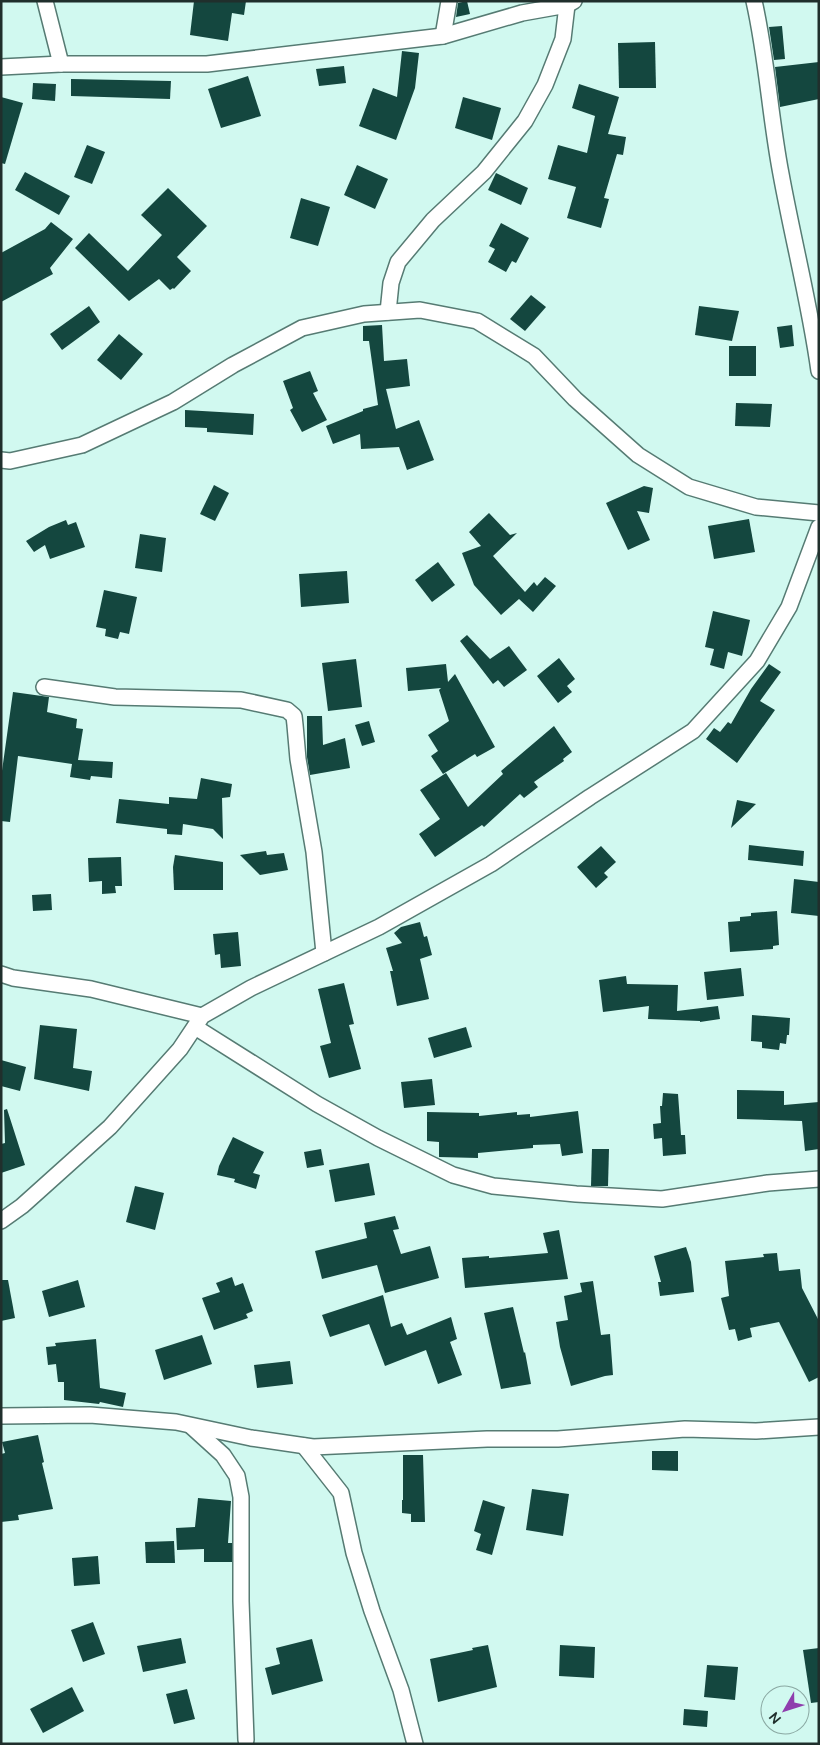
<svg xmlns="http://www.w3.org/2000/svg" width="820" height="1745" font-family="Ubuntu,sans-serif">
  <rect width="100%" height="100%" fill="#d1f9f0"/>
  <g fill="#14473f">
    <polygon points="194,1 246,1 244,15 232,13 228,41 190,35"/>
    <polygon points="467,1 470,14 456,17 458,3"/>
    <polygon points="782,26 785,59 774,60 769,27"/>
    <polygon points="655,42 656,88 619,88 618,43"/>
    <polygon points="402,51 419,53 415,88 396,140 359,126 373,88 397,97"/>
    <polygon points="819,62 819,99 780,107 775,67"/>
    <polygon points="344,66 346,83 319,86 316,69"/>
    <polygon points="248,76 261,116 221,128 208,89"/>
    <polygon points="71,79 171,81 170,99 71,96"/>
    <polygon points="33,83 56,84 55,101 32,99"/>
    <polygon points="579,84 619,97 608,134 626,137 623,155 617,154 604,198 609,199 601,228 567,218 576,187 548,179 558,145 587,153 595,116 572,108"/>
    <polygon points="1,97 23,103 5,164 1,163"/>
    <polygon points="463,97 501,108 492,140 455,128"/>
    <polygon points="87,145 105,152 92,184 74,177"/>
    <polygon points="357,165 388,179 375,209 344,195"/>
    <polygon points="25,172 70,196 59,215 15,190"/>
    <polygon points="496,173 528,188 521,205 488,190"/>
    <polygon points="168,188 207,226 177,257 191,271 174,289 173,288 170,290 159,279 129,301 75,248 89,233 128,271 162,235 141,215"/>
    <polygon points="301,198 330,207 318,246 290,238"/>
    <polygon points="51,222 73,239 50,268 53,274 1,302 1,253 45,229"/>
    <polygon points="501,223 529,238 516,263 512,261 506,272 488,262 495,249 489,246"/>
    <polygon points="531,295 546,307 525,331 510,319"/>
    <polygon points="89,306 100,322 62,350 50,334"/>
    <polygon points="699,306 739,311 732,341 695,335"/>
    <polygon points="382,325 384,361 407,359 410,386 386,389 396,429 419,420 434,460 407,470 399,447 361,449 360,434 333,444 326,426 363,411 363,409 378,405 369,341 363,341 363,326"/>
    <polygon points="792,325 794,346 780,348 777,327"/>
    <polygon points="119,334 143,354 121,380 97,360"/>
    <rect x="729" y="346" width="27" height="30"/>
    <polygon points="310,371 318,391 313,393 327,420 302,432 290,410 293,408 283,381"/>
    <polygon points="736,403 772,404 770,427 735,426"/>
    <polygon points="185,410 254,414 253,435 207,432 207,428 185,427"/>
    <polygon points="214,485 229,493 215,521 200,514"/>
    <polygon points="644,486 653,488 649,513 637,511 650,540 628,550 606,503"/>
    <polygon points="489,513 510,535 517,533 493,556 525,592 534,582 537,586 545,577 556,586 533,612 519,599 501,615 474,585 462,553 481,546 469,532"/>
    <polygon points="749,519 755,552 714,559 708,526"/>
    <polygon points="66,520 68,525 76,522 85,547 50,559 45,545 34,552 26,541 49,527"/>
    <polygon points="140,534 166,538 162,572 135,568"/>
    <polygon points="438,562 455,585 432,602 415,580"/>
    <polygon points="347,571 349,603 301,607 299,574"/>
    <polygon points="104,590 137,597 129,634 120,632 118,639 105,636 106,629 96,627"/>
    <polygon points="713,611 750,620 742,656 728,652 724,669 710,665 714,649 705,647"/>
    <polygon points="467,635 490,659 509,646 527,670 504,687 498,680 493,684 460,641"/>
    <polygon points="559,658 575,679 567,686 572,692 558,703 537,676"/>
    <polygon points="356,659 362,707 328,711 322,663"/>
    <polygon points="446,664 448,682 455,674 495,747 477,757 475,754 443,774 431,756 438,751 428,735 449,721 439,690 441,688 408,691 406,668"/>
    <polygon points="769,664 781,672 760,701 775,710 737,763 706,739 714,728 720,732 728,722 731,724 751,689"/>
    <polygon points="13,692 49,697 47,712 77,719 76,728 83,729 78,760 113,762 112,778 91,776 90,780 70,777 72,764 18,756 10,822 1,821 1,778"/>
    <polygon points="307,716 322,716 323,745 345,738 350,768 310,775 307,757"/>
    <polygon points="369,721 375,742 362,746 355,725"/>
    <polygon points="554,726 572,752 563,759 564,761 534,782 538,787 524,798 520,794 484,827 482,825 435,857 419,834 440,819 420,790 446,773 468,807 503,774 501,771"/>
    <polygon points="201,778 232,784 230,797 222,798 223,839 213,829 183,824 182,835 167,834 167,829 116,823 119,799 169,804 169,797 197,799"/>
    <polygon points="737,800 756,804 731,828"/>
    <polygon points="749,845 804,851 803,866 748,860"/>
    <polygon points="601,846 616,862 604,873 608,877 596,888 577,867"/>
    <polygon points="266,851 267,855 284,853 288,870 260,875 240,855"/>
    <polygon points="175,855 223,862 223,890 174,890 173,867"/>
    <polygon points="121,857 122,886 115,886 116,893 102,894 102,881 89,882 88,858"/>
    <polygon points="794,879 819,882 819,916 791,913"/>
    <polygon points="51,894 52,910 33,911 32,895"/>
    <polygon points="777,911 779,945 773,946 773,949 730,952 728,922 740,921 740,917 751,916 751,913"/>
    <polygon points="420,922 424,937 427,936 432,955 420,959 429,999 397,1006 390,971 393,971 386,948 402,943 394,933 401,927"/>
    <polygon points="238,932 241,966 221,968 220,954 215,955 213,934"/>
    <polygon points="741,968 744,996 707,1000 704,972"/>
    <polygon points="626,976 627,984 678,985 677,1011 718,1006 720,1019 700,1022 700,1021 648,1019 649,1006 603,1012 599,980"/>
    <polygon points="344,983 354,1024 349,1025 361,1069 329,1078 320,1046 331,1043 318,989"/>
    <polygon points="752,1015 790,1018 789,1035 787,1035 786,1044 780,1043 779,1050 762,1048 762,1042 751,1041"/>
    <polygon points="40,1025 77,1029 73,1068 92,1071 89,1091 34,1079"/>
    <polygon points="466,1027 472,1047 434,1058 428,1038"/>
    <polygon points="1,1060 26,1067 20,1091 1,1086"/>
    <polygon points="432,1079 435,1105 404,1108 401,1082"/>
    <polygon points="737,1090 784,1091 784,1105 819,1102 819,1149 805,1151 802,1121 737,1119"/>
    <polygon points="663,1093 678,1094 681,1135 685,1135 686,1154 663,1156 662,1138 654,1139 653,1124 661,1123 660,1106 662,1106"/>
    <polygon points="7,1109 25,1165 1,1173 1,1144 5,1143 4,1110"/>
    <polygon points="578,1111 583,1153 562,1156 560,1144 533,1145 533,1148 478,1153 478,1158 439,1157 439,1142 427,1141 427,1112 479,1113 479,1116 517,1112 517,1115 530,1114 530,1117"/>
    <polygon points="233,1137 264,1152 253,1173 260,1175 256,1189 234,1182 235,1179 217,1175 219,1166"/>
    <polygon points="321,1149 324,1165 307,1168 304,1152"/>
    <polygon points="592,1149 609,1149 608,1186 591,1186"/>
    <polygon points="369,1163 375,1195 335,1202 329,1170"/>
    <polygon points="135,1186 164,1193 155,1230 126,1222"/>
    <polygon points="395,1216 399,1229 393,1230 401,1254 430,1246 439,1278 385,1293 377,1265 322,1279 315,1251 367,1238 364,1223"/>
    <polygon points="559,1230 568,1279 465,1288 462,1258 489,1256 489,1258 548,1253 543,1233"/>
    <polygon points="686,1247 691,1262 694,1292 660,1296 658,1282 661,1282 654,1256"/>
    <polygon points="777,1253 779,1271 800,1269 802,1288 819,1321 819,1377 809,1382 779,1322 750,1328 752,1337 738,1341 735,1329 729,1330 721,1298 729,1296 725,1261 764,1257 763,1254"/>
    <polygon points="232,1277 235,1286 243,1283 253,1311 246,1314 248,1318 214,1330 202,1298 220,1292 216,1283"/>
    <polygon points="1,1280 8,1280 15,1318 1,1321"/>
    <polygon points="78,1280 85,1307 49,1317 42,1291"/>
    <polygon points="593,1281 601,1335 610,1334 613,1375 605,1376 571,1386 560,1347 556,1322 568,1320 564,1296 582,1292 580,1283"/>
    <polygon points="383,1295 391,1327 402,1323 407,1335 451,1317 457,1339 450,1342 462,1375 438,1384 426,1350 385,1366 369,1324 330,1337 322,1315"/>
    <polygon points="513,1307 524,1353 525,1352 531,1384 501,1389 484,1313"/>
    <polygon points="202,1335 212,1364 164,1380 155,1350"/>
    <polygon points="96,1339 100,1388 126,1393 123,1407 100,1402 99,1404 64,1400 64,1382 58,1382 56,1364 48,1365 46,1347 56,1346 55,1343"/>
    <polygon points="290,1361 293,1384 257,1388 254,1365"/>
    <polygon points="38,1435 44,1462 42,1463 53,1509 18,1515 19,1520 1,1522 1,1454 5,1453 2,1442"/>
    <polygon points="652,1451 678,1451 678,1471 652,1470"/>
    <polygon points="403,1455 423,1455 425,1522 411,1522 411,1514 402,1513 402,1500 403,1500"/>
    <polygon points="532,1489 569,1494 563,1536 526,1530"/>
    <polygon points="198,1498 231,1501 228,1543 232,1543 232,1562 204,1562 204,1549 177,1550 176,1528 195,1527"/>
    <polygon points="483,1500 505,1507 492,1555 476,1550 481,1534 474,1531"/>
    <polygon points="174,1541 175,1563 146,1563 145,1542"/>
    <polygon points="98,1556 100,1584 74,1586 72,1558"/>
    <polygon points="93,1622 105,1654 83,1662 71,1630"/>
    <polygon points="181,1638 186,1663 143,1672 137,1646"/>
    <polygon points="312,1639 323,1681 272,1695 265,1668 280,1664 276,1648"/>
    <polygon points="488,1645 497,1687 438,1702 430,1659 473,1650 472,1648"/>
    <polygon points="560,1645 595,1647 594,1678 559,1676"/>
    <polygon points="819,1648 819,1702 811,1703 803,1650"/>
    <polygon points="707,1665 738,1667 735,1700 704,1697"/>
    <polygon points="72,1687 84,1711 43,1733 30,1709"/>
    <polygon points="187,1689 195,1719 174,1724 166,1694"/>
    <polygon points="684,1709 708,1711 707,1727 683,1725"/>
  </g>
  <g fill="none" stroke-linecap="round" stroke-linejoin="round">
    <defs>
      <g id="street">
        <polyline points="45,1 61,64"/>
        <path d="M754 1C767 58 770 117 781 174 793 240 810 305 819 371"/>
        <polyline points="443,36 449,1"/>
        <polyline points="1,67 61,64 207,64 443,36 522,13 567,5 574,1"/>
        <polyline points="388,312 391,283 398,262 433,220 484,172 525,121 545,85 563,39 567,5"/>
        <polyline points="1,460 10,461 82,445 173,402 233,365 302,328 364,314 420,310 477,321 534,356 575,399 638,455 689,487 756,507 819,513"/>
        <polyline points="44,687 115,697 241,700 287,710 294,716 295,725 298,759 314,852 324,953"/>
        <polyline points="1,974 13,978 91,989 202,1016"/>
        <polyline points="195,1027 317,1104 378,1138 453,1175 493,1186 576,1194 662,1199 768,1183 819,1179"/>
        <polyline points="1,1221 22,1206 110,1127 180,1049 202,1016 251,988 379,927 491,864 590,797 693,731 757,661 789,607 819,527"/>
        <polyline points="1,1416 90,1415 176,1422 251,1438 313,1447 487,1439 558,1439 685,1429 756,1431 819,1427"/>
        <polyline points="191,1426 223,1455 237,1476 241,1497 241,1601 246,1740"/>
        <polyline points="304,1446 341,1493 354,1553 372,1611 401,1690 415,1744"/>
      </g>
    </defs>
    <use href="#street" stroke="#567b73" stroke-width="18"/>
    <use href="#street" stroke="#fff" stroke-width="15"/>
  </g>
  <rect width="820" height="1745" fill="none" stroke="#202f2c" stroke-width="5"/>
  <g transform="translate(785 1710) rotate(231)"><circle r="24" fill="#d1f9f0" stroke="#8aa8a2"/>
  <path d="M0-4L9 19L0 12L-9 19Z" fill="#8f3ead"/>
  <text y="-8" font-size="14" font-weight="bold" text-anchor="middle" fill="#202f2c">N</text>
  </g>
</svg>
